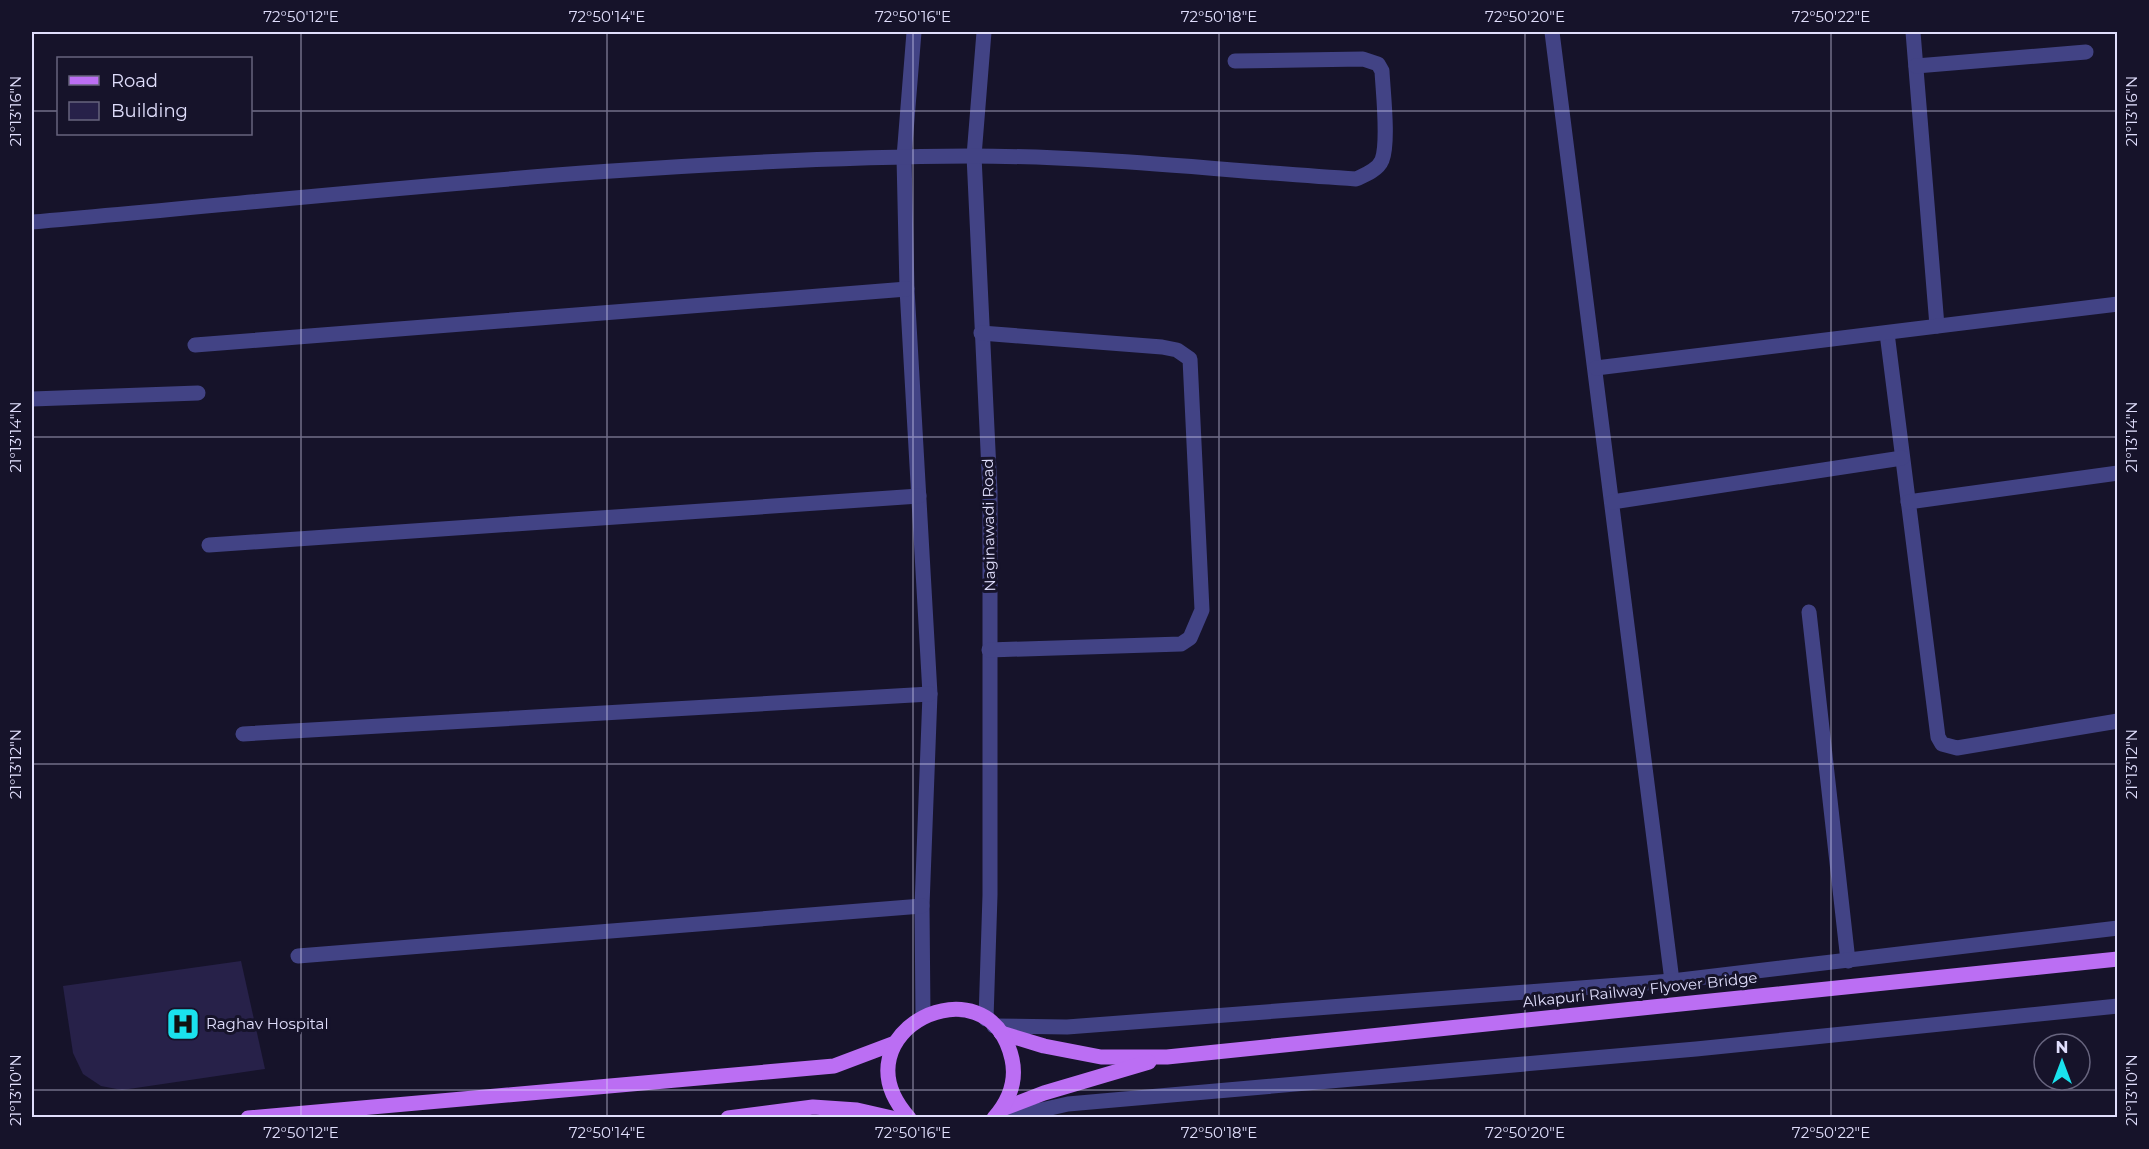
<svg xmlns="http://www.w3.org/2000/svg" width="2149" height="1149" font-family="Montserrat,sans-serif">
  <rect width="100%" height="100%" fill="#16132a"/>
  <polygon fill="#272149" points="241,961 265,1069 122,1090 101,1086 83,1074 73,1053 63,986"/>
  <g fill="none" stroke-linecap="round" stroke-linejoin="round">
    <g stroke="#424385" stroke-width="15">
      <polyline points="914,32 904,157 907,289 930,694 922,906 923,1016"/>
      <polyline points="984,32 974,156 990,492 990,895 986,1019"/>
      <polyline points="1552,32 1672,981"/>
      <polyline points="1913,32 1937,326"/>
      <polyline points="1916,66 2086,52"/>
      <path d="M32 222C344 195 656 158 970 156 1099 156 1227 171 1356 179 1365 175 1378 170 1382 160 1389 142 1383 92 1382 71L1378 64 1363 59 1235 61"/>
      <polyline points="981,333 1162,347 1177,350 1190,359 1202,610 1190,638 1181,644 989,650"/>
      <polyline points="1887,333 1938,737 1942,744 1957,748 2118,721"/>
      <polyline points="195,345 907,289"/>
      <polyline points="1596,368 2118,304"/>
      <polyline points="32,399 198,393"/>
      <polyline points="1612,502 1902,458"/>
      <polyline points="1908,502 2118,473"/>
      <polyline points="209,545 919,496"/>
      <polyline points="1809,612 1848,961"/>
      <polyline points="243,734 930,694"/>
      <polyline points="298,956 922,906"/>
      <polyline points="994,1026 1067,1027 1672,981 2118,928"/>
      <polyline points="1006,1118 1068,1104 1696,1049 2118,1006"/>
    </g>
    <g stroke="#bb6ef3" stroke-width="15">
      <polyline points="1001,1033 1044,1046 1101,1057 1167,1057 2118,959"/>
      <polyline points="1002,1109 1044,1093 1149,1062"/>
      <polyline points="248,1118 834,1066 895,1043"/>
      <polyline points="728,1118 813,1107 857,1110 892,1118"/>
      <path d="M909 1118C832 1032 989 956 1012 1059 1017 1082 1009 1101 994 1118"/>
    </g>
  </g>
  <path fill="none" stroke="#e0defc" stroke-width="1.5" stroke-opacity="0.45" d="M301 32V1118M607 32V1118M913 32V1118M1219 32V1118M1525 32V1118M1831 32V1118M32 111H58M250 111H2118M32 437H2118M32 764H2118M32 1090H2118"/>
  <defs>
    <symbol id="hospital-square" viewBox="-11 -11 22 22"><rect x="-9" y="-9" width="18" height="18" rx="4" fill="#1ae2ed" stroke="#16132a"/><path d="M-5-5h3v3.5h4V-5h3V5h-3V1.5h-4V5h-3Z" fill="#111"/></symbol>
  </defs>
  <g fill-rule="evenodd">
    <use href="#hospital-square" x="164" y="1005" width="38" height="38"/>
  </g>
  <g text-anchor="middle" stroke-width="6" stroke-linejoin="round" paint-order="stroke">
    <g font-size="15" fill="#e0defc" stroke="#16132a">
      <text transform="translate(989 525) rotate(-91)" y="5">Naginawadi Road</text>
      <text transform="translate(1640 990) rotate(-6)" y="5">Alkapuri Railway Flyover Bridge</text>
    </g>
    <g font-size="15" fill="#e0defc" stroke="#16132a" text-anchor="start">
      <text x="206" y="1029">Raghav Hospital</text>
    </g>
  </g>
  <rect width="2149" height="1149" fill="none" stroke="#16132a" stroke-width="66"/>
  <rect x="57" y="57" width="195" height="78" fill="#16132a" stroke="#67647e" stroke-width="1.5"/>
  <rect x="69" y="76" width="30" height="9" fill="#bb6ef3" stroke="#67647e" stroke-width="1.5"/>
  <text x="111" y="87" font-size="18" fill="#e0defc">Road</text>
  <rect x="69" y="102" width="30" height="18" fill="#272149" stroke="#67647e" stroke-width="1.5"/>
  <text x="111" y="117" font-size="18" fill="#e0defc">Building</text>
  <g transform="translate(2062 1062)"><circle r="28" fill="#16132a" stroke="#67647e" stroke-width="1.5"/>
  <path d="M0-4.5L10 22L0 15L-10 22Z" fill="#1ae2ed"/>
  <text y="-9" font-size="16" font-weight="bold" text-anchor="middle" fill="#e0defc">N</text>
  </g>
  <rect x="33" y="33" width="2083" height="1083" fill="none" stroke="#e0defc" stroke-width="2"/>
  <g font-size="15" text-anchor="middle" fill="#e0defc">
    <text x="301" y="22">72°50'12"E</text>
    <text x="607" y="22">72°50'14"E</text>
    <text x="913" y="22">72°50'16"E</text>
    <text x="1219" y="22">72°50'18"E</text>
    <text x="1525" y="22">72°50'20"E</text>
    <text x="1831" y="22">72°50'22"E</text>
    <text transform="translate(16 111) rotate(-90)" y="5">21°13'16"N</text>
    <text transform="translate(2132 111) rotate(-90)" y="5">21°13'16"N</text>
    <text transform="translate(16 437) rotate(-90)" y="5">21°13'14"N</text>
    <text transform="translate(2132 437) rotate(-90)" y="5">21°13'14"N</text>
    <text transform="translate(16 764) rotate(-90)" y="5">21°13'12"N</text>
    <text transform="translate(2132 764) rotate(-90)" y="5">21°13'12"N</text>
    <text transform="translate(16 1090) rotate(-90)" y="5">21°13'10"N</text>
    <text transform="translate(2132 1090) rotate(-90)" y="5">21°13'10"N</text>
    <text x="301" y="1138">72°50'12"E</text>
    <text x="607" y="1138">72°50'14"E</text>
    <text x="913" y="1138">72°50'16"E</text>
    <text x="1219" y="1138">72°50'18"E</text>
    <text x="1525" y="1138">72°50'20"E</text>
    <text x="1831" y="1138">72°50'22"E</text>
  </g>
</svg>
